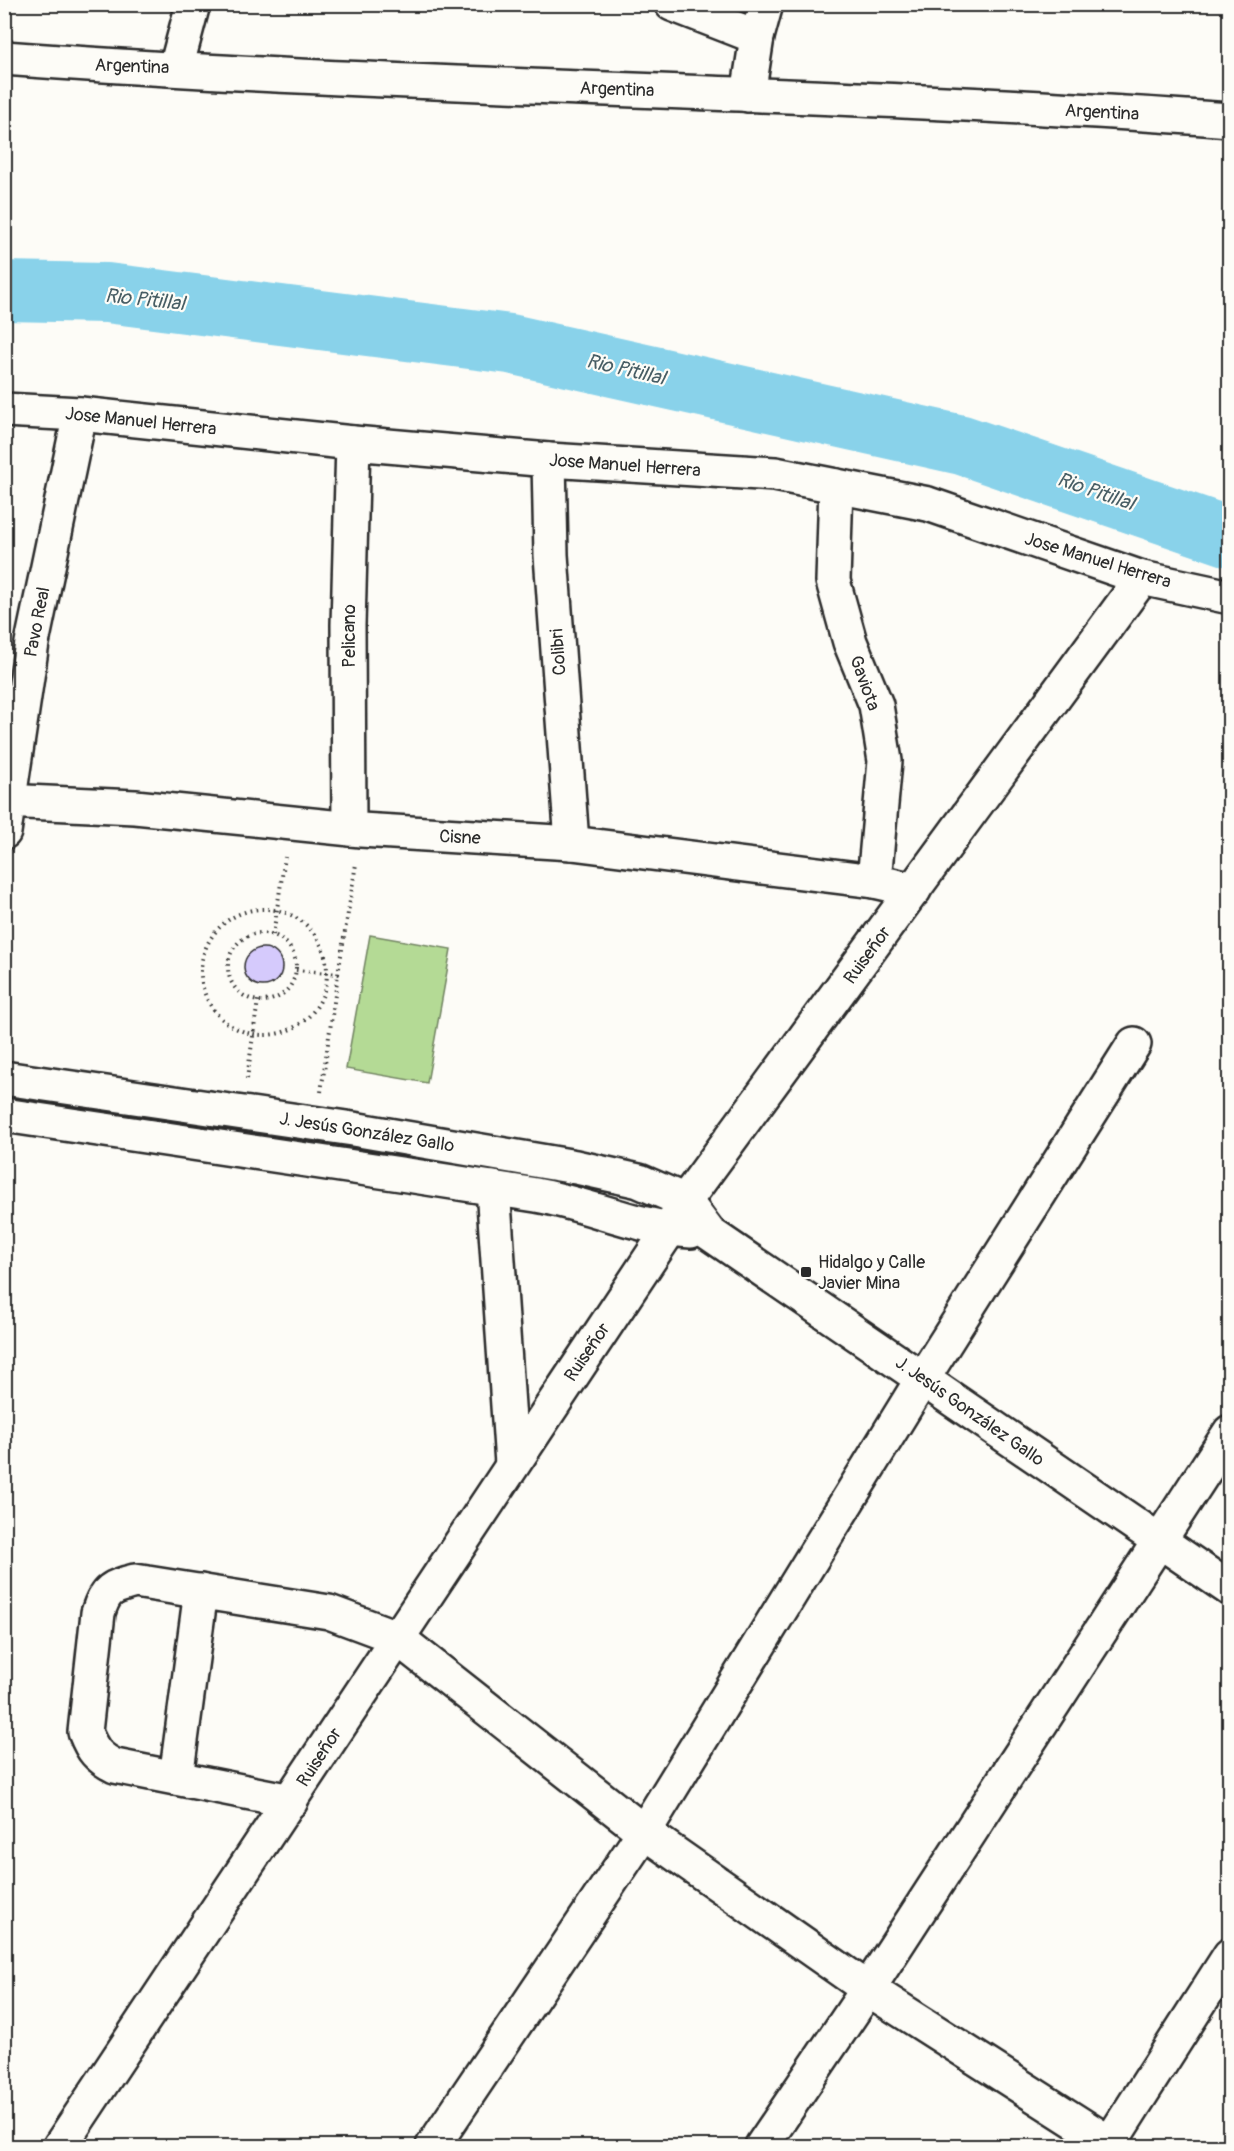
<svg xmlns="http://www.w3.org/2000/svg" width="1234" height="2151" font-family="Pangolin,sans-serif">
  <rect width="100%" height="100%" fill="#fdfcf7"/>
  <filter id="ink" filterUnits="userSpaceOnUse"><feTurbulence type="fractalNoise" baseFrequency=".0167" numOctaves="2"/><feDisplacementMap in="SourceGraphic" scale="12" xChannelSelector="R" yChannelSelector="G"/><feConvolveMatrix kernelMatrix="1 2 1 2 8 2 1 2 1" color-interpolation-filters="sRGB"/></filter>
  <g filter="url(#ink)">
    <polygon fill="#b4da95" stroke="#708260" stroke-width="1.5" points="370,935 451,949 427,1083 346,1069"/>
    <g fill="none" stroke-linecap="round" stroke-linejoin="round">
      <polyline stroke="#89d2ea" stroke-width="60" points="4,291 107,293 510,344 962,445 1230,537"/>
    </g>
    <circle fill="#d5cafc" stroke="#2b2b2b" stroke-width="1.5" cx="263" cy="967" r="19"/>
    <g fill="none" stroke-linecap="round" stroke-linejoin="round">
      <defs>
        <g id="minor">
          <polyline points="672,4 757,37"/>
          <path d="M4 58C412 89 822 90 1230 120"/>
          <polyline points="176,68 193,4"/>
          <polyline points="748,95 757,37 766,4"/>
          <polyline points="4,410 80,414 353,443 549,460 775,474 928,504 1142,578 1230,597"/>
          <polyline points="549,460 551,555 572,843"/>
          <polyline points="836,486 833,581 850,642 876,705 885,761 874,881"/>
          <polyline points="4,801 135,807 361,830 572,843 874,881 914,890"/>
          <polyline points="349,829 348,625 353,443"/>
          <polyline points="4,832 32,643 80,414"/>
          <polyline points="4,1078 353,1129 576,1167 639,1181 685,1201 709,1233 1230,1589"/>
          <path d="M4 1115C182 1141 359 1167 536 1195 588 1204 638 1228 691 1231"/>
          <polyline points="493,1188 512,1464"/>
          <polyline points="176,1778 201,1591"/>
          <path d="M291 1801 115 1766C98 1758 92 1750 85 1732L98 1613C105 1589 112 1587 135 1581L329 1612 396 1637 644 1832 868 1989 1114 2146"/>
          <polyline points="60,2146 669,1230 685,1201 1142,578"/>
          <polyline points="433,2146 644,1832 923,1378 1134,1044"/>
          <polyline points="762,2146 868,1989 1230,1432"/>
          <polyline points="1108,2146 1230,1955"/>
        </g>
      </defs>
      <use href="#minor" stroke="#2b2b2b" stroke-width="38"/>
      <g stroke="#2b2b2b" stroke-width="4" stroke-dasharray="1.5 4.5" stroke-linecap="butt">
        <circle cx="264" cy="972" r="63"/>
        <circle cx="262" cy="967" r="34"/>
        <polyline points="273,935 285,857"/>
        <polyline points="296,970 338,974 356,864"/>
        <polyline points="247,1079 258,1000"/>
        <polyline points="321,1092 338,974"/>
      </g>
      <use href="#minor" stroke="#fdfcf7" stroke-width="33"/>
    </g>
  </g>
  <rect fill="#2b2b2b" stroke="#fdfcf7" stroke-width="2" x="800" y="1266" width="12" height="12" rx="3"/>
  <g text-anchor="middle" stroke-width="4.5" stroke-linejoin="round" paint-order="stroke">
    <g font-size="18" fill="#2b2b2b" stroke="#fdfcf7">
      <text transform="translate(132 66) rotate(2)" y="6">Argentina</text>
      <text transform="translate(617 89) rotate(2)" y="6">Argentina</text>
      <text transform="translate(1102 112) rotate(3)" y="6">Argentina</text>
      <text transform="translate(141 421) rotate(6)" y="6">Jose Manuel Herrera</text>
      <text transform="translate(625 465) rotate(4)" y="6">Jose Manuel Herrera</text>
      <text transform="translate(1098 560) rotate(17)" y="6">Jose Manuel Herrera</text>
      <text transform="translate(37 622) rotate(-79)" y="6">Pavo Real</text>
      <text transform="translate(349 636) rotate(-90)" y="6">Pelicano</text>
      <text transform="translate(558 652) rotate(-94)" y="6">Colibri</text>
      <text transform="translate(865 683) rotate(70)" y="6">Gaviota</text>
      <text transform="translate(460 837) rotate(3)" y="6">Cisne</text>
      <text transform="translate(867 955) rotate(-54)" y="6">Ruiseñor</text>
      <text transform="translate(367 1132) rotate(9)" y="6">J. Jesús González Gallo</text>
      <text transform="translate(587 1352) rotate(-56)" y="6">Ruiseñor</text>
      <text transform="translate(970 1411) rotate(35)" y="6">J. Jesús González Gallo</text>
      <text transform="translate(319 1757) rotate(-57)" y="6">Ruiseñor</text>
    </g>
    <g font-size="18" fill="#2b2b2b" stroke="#fdfcf7" text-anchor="start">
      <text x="818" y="1268">Hidalgo y Calle<tspan x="818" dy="21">Javier Mina</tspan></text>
    </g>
    <g font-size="20" font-style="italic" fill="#475d64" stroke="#fdfcf7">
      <text transform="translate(145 299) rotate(6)" y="7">Rio Pitillal</text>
      <text transform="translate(626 369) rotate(13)" y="7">Rio Pitillal</text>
      <text transform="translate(1096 491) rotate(19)" y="7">Rio Pitillal</text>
    </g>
  </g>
  <rect width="1234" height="2151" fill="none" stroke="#fdfcf7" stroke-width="24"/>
  <rect x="12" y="12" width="1210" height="2127" fill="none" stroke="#2b2b2b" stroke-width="2" filter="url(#ink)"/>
</svg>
